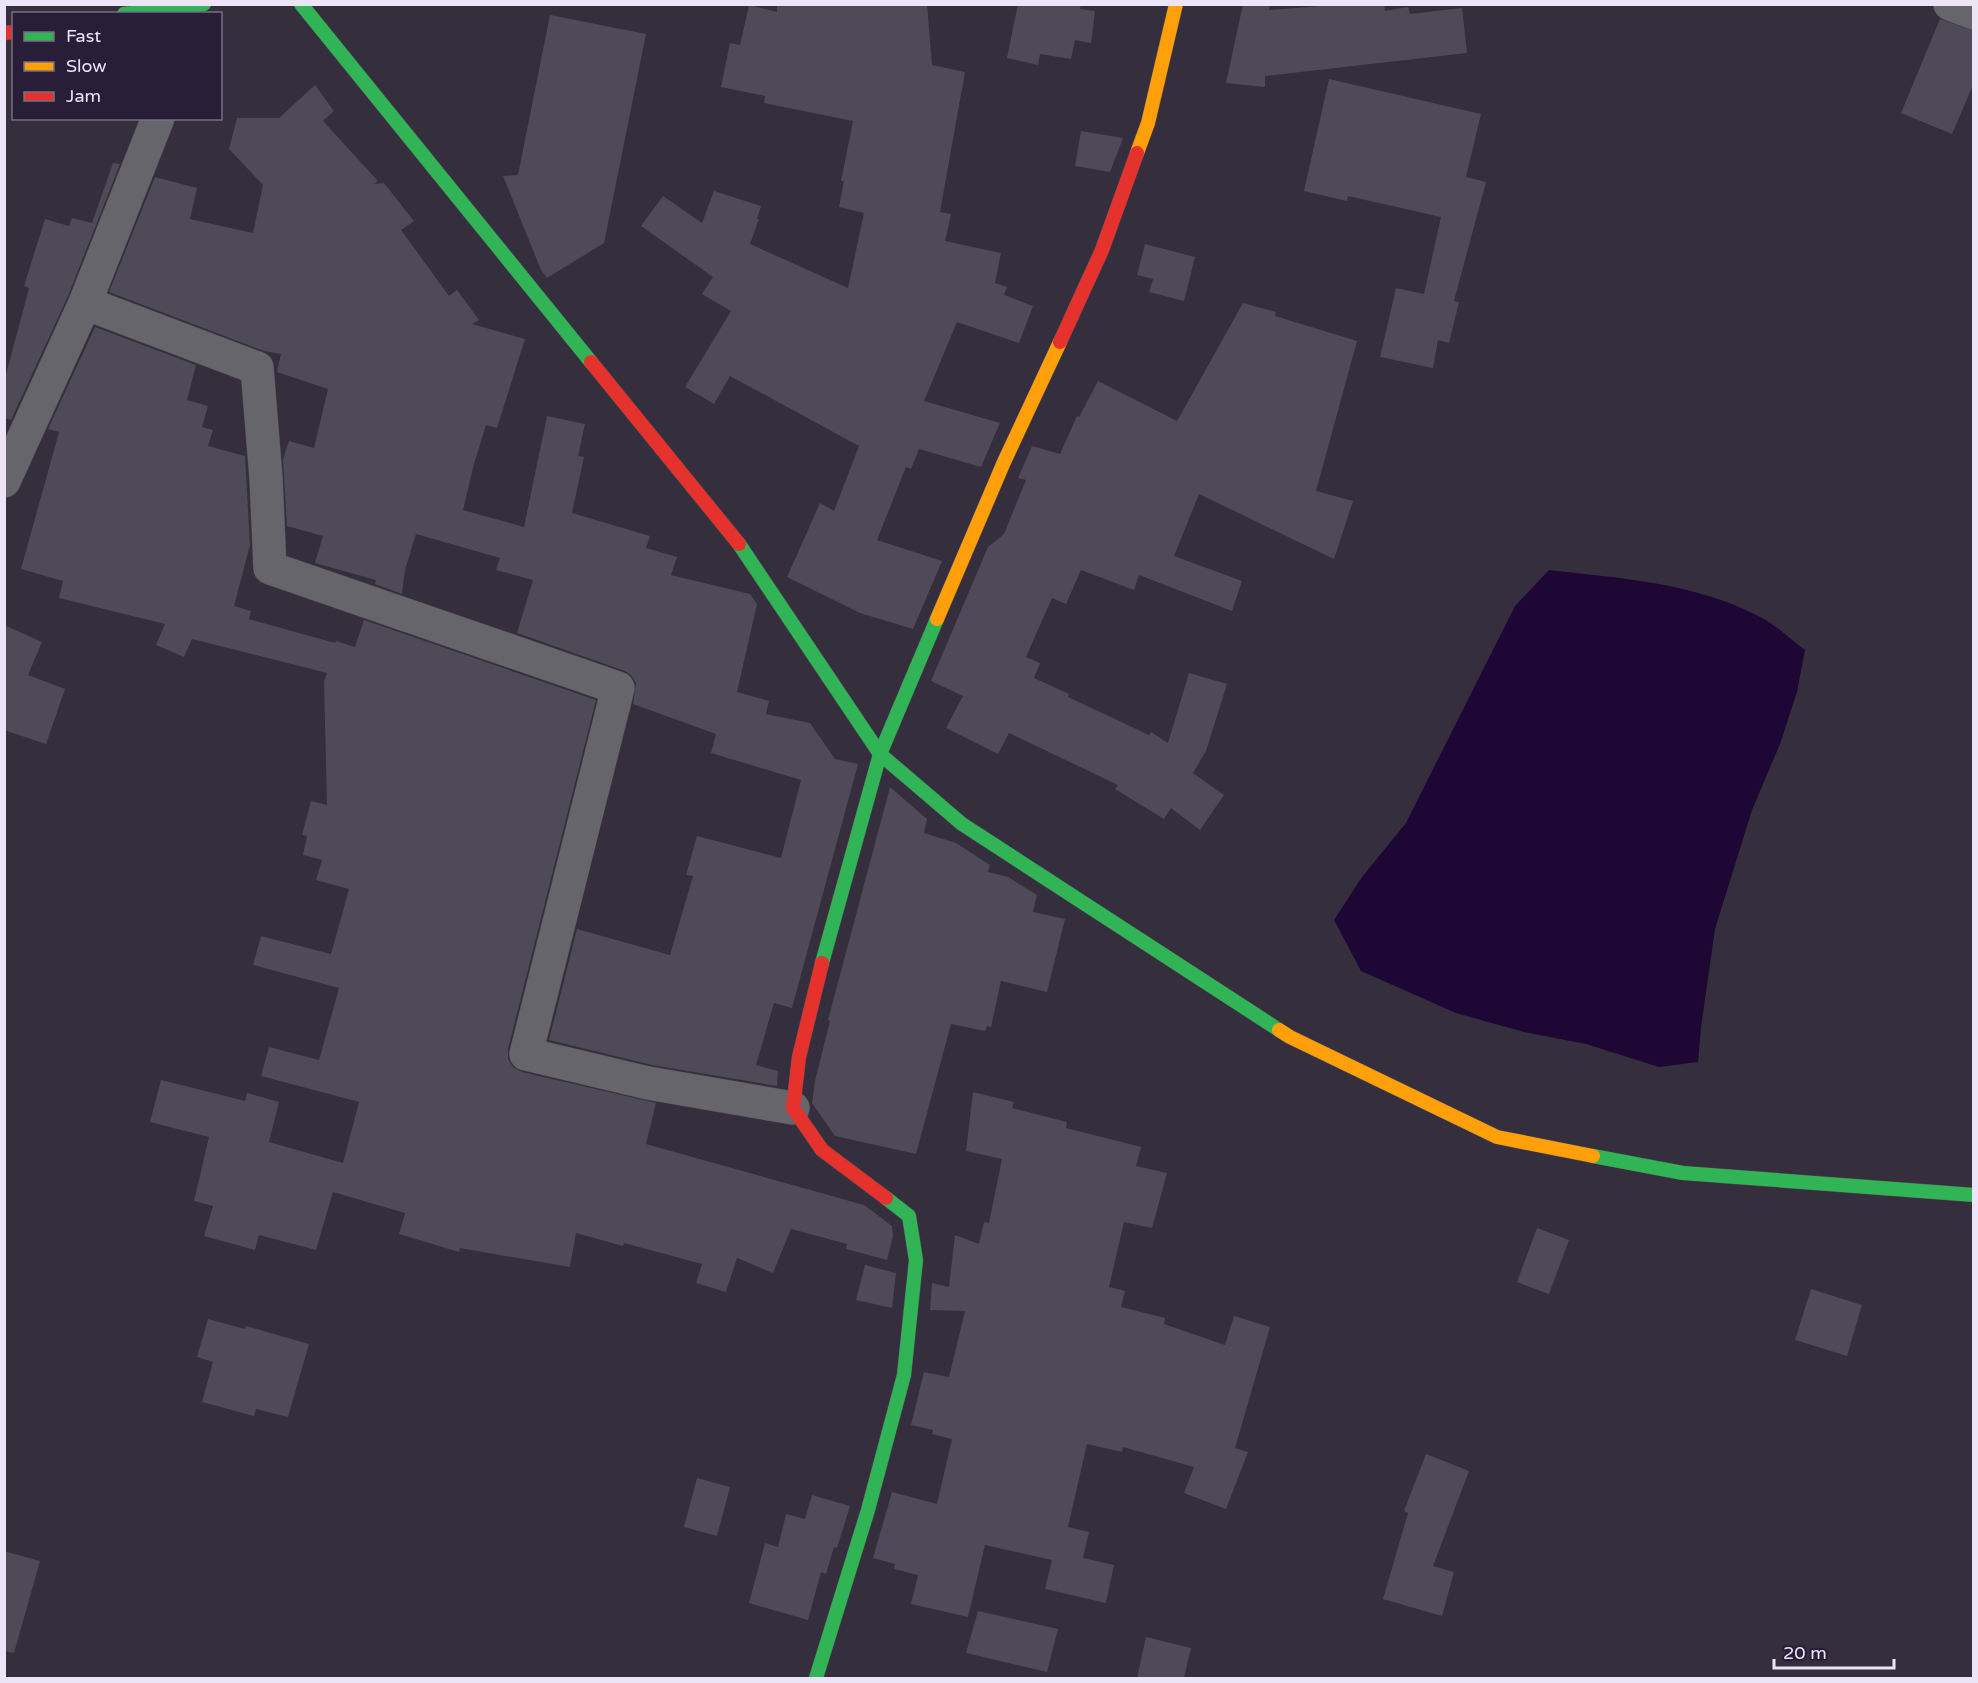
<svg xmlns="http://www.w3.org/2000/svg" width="1978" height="1683" font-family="'Varela Round',sans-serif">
  <rect width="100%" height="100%" fill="#342e3d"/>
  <path fill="#1f0735" d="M1549 570C1619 578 1697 583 1760 617 1776 625 1790 639 1805 650L1797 692 1780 744 1752 810 1715 929 1701 1027 1698 1062 1659 1067 1586 1044 1524 1032 1456 1013 1361 971 1334 920 1362 877 1406 823 1515 606Z"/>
  <g fill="#4f4a57">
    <polygon points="777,4 927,4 932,65 965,72 940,212 951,214 945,241 1001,253 995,283 1007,287 1004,295 1033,306 1019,343 957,322 924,401 1000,423 981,467 919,449 911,469 906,467 877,540 942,561 913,629 860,613 787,577 820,503 834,511 859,446 730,376 714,404 685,387 731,311 702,294 713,277 641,226 663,196 702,223 714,191 761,206 757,219 759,219 750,244 848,288 864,213 839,207 844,181 841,181 853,121 764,103 765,96 721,87 730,43 740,45 749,5 777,12"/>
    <polygon points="1018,4 1081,4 1080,9 1095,11 1091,43 1075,40 1071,59 1040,54 1038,65 1007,58"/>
    <polygon points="1243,4 1270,4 1269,10 1347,4 1384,4 1385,11 1408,7 1410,14 1462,8 1467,53 1265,76 1265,87 1226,83"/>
    <polygon points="550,15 646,34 604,243 547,278 541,270 503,176 518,175"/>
    <polygon points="1940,19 1974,31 1974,83 1952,134 1901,113"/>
    <polygon points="1329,79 1481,114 1466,177 1486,182 1454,301 1459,302 1449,343 1438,340 1433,368 1380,357 1396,288 1424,294 1441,217 1348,196 1347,201 1304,191"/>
    <polygon points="315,85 334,111 323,121 378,181 373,184 384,183 414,221 401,230 449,296 457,290 479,320 472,324 525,339 497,428 486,425 474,464 463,510 524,527 547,416 585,424 578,456 584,457 572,513 650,536 646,548 677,557 671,575 750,594 757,604 737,692 769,701 766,714 810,723 835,759 858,764 792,1008 774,1003 756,1065 778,1071 777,1086 652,1065 549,1040 577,929 670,955 693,876 686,875 697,836 781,858 801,780 711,753 716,734 633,704 636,683 631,675 625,671 517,633 533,580 496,570 500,558 416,534 405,570 402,594 375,584 376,580 315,563 323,536 287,526 283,459 289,441 314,448 328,389 277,372 281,354 264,351 109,292 155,177 197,188 190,219 253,233 263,185 229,149 237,118 279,118"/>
    <polygon points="1081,131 1123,138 1110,172 1075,166"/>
    <polygon points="113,163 120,164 68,296 11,420 4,418 4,382 29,288 24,286 45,219 69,226 72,218 92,223"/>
    <polygon points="1145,244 1195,257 1184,301 1149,292 1153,279 1137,275"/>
    <polygon points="1243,303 1276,312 1275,316 1357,341 1316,491 1353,501 1334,559 1199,494 1174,556 1242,581 1232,611 1139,575 1134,590 1081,570 1066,604 1052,598 1026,657 1040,663 1034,678 1069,694 1068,697 1149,735 1151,732 1168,743 1189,673 1227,684 1206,751 1193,773 1224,795 1200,830 1171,808 1164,819 1115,789 1118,785 1009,733 998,754 946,728 963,696 931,681 988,547 1004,534 1026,480 1018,478 1032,446 1060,454 1077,416 1079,417 1098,381 1177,421"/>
    <polygon points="95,327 196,365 187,400 208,406 202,427 213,430 208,446 245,456 250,545 234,606 251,611 249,619 335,643 336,641 355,647 364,620 596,700 508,1049 508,1059 513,1067 522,1072 656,1103 646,1144 864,1205 892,1226 893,1236 887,1260 846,1249 847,1244 791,1229 773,1273 737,1258 726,1292 696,1283 702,1264 624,1243 623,1246 576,1233 570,1267 460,1248 459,1252 399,1234 405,1213 333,1192 316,1250 259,1235 255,1250 204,1236 213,1206 194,1201 209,1137 150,1122 161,1080 245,1101 247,1093 279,1102 269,1142 343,1163 359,1102 261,1076 269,1047 319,1060 339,988 253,965 261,936 331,954 349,889 316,880 322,860 303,855 307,836 302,835 311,801 327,805 324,682 327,673 192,639 184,657 156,645 165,624 59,598 63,581 21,569 59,432 48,429"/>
    <polygon points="4,625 42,642 28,675 65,689 46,744 4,730"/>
    <polygon points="890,787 927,819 924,833 956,843 990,865 988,872 1008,877 1037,895 1033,912 1065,919 1047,992 1001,981 991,1027 987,1026 985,1031 951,1024 916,1154 835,1136 812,1103 815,1081 830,1021 828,1020"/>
    <polygon points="973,1092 1014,1102 1012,1108 1067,1122 1066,1128 1141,1147 1136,1166 1167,1173 1152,1228 1124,1222 1109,1287 1125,1291 1121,1307 1165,1318 1164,1324 1225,1345 1234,1316 1270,1327 1235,1448 1248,1452 1226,1509 1184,1493 1194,1467 1123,1447 1122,1452 1087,1444 1068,1527 1089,1532 1083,1558 1114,1565 1106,1603 1045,1589 1052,1560 985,1545 968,1617 911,1604 918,1575 894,1569 895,1564 873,1558 892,1492 937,1504 952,1439 932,1434 933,1430 911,1425 924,1372 949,1377 965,1311 930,1310 932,1283 949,1287 955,1235 979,1244 984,1222 989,1223 1002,1159 966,1151"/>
    <polygon points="1537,1228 1569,1240 1549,1294 1517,1282"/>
    <polygon points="865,1265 896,1273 892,1308 856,1300"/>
    <polygon points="1811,1289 1862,1305 1847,1356 1795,1340"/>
    <polygon points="208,1319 245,1329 246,1326 309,1344 288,1417 256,1409 254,1416 202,1402 213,1362 197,1357"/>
    <polygon points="1426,1454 1469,1471 1433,1566 1454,1572 1442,1616 1383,1599 1408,1513 1404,1511"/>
    <polygon points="697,1478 730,1487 717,1536 684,1527"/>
    <polygon points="812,1495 850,1506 837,1548 834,1547 826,1574 821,1572 808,1620 749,1603 765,1543 778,1547 786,1514 805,1519"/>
    <polygon points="4,1551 40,1561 14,1653 4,1651"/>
    <polygon points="978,1611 1058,1629 1047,1672 966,1653"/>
    <polygon points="1146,1637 1191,1648 1184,1678 1137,1678"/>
  </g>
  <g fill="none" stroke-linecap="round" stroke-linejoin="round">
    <defs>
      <g id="street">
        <polyline points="1950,4 1974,13"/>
        <polyline points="85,303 257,368 266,478 270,568 618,688 526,1054 648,1083 793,1108"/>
        <polyline points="4,481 85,303 158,118"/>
      </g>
      <g id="fast">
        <polyline points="301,4 591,362"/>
        <polyline points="124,14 204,4"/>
        <polyline points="739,544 880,754 962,824 1279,1030"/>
        <polyline points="822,963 880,754 937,619"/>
        <polyline points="1593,1156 1683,1173 1974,1195"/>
        <polyline points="816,1678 868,1510 904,1375 916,1260 909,1216 886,1198"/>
      </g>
      <g id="slow">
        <polyline points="1137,153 1148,123 1176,4"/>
        <polyline points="937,619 1004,462 1060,342"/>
        <polyline points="1279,1030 1290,1037 1497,1137 1593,1156"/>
      </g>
      <g id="jam">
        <polyline points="4,33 14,32"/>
        <polyline points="1060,342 1102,250 1137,153"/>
        <polyline points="591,362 739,544"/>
        <polyline points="822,963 799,1057 793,1108 822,1150 886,1198"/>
      </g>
    </defs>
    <use href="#street" stroke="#4e4955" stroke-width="34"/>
    <use href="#fast" stroke="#4e4955" stroke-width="15"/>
    <use href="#slow" stroke="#4e4955" stroke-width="15"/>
    <use href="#jam" stroke="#4e4955" stroke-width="15"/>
    <use href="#street" stroke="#67656c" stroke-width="33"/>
    <use href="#fast" stroke="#30b455" stroke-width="14"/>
    <use href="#slow" stroke="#ff9f0a" stroke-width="14"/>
    <use href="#jam" stroke="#e5322d" stroke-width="14"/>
  </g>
  <rect width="1978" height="1683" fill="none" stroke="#ebe5f7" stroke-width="12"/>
  <rect x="12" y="12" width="210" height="108" fill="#291e38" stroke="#776e84" stroke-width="1.5"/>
  <rect x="24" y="32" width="30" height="9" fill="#30b455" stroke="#776e84" stroke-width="1.5"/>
  <text x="66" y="42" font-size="18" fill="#ebe5f7">Fast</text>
  <rect x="24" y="62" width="30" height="9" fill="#ff9f0a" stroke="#776e84" stroke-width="1.5"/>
  <text x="66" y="72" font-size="18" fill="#ebe5f7">Slow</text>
  <rect x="24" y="92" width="30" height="9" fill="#e5322d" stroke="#776e84" stroke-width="1.5"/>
  <text x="66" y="102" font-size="18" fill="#ebe5f7">Jam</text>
  <path d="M1774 1659v9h120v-9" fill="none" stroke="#ebe5f7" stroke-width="3"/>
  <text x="1783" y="1659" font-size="18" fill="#ebe5f7" stroke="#291e38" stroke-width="4.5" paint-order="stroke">20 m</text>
</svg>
